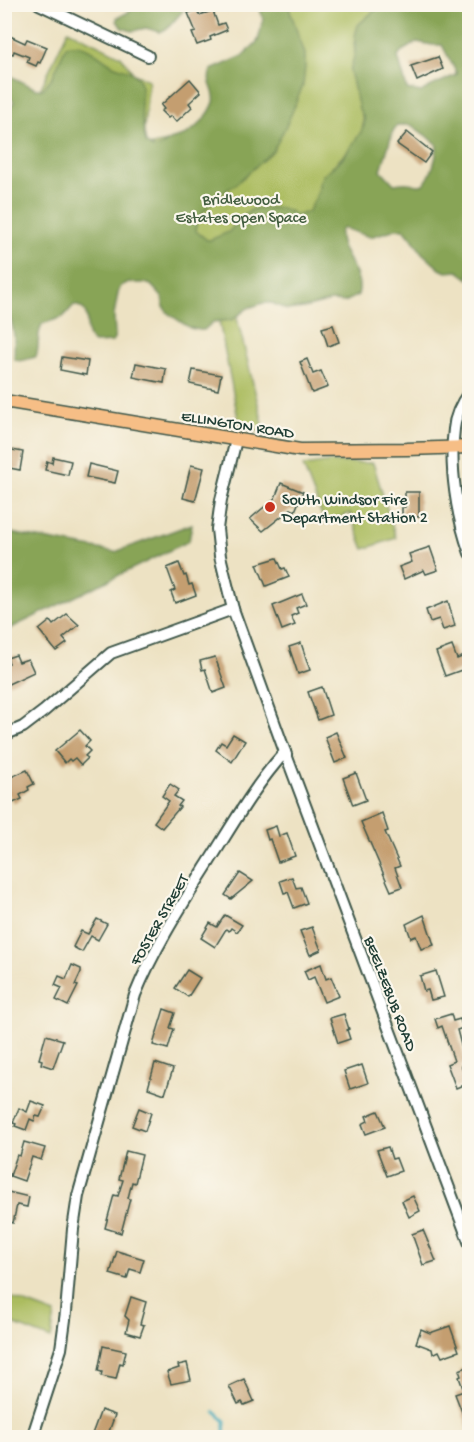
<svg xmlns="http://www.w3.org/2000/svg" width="474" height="1442" font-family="'Gochi Hand',sans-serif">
  <rect width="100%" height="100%" fill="#fbf7ec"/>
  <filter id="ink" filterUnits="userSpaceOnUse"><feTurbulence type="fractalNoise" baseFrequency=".0167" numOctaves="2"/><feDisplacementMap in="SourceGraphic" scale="12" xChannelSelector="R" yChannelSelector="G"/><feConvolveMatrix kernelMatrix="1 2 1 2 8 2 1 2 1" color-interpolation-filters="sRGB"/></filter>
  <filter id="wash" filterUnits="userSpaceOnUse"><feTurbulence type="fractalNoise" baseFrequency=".008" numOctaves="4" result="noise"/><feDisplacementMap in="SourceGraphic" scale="24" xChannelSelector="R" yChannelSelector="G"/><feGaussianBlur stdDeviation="1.35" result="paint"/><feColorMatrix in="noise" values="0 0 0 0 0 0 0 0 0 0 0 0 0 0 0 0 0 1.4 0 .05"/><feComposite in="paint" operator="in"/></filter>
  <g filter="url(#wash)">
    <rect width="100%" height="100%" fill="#ede2c3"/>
    <g fill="#abbc5f" stroke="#657c4a" stroke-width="1.5">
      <path d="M265 5H422L354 42 360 111C376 140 328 162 319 184L341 265 233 302 265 432 240 428 211 280 4 126 31 109 68 30 121 56 134 74 149 80 142 147 214 133 273 8Z"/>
      <polygon points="331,462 373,463 396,538 364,549 350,513 325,523 303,466"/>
      <polygon points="4,1295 55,1314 51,1339 5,1321"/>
    </g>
    <g fill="#88a456" stroke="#547045" stroke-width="1.5" fill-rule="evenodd">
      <polygon points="142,5 142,4 188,5 166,30 160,32 146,28 132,31 122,28 117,21 117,18"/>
      <path d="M255 5H288L305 54V67L303 85 288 122 273 151 236 184 217 197 196 220V231L207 240H210L229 232 239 220 251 210 259 208H282L297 215 308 212 317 195 322 176 342 159 361 132 364 125V118L359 109 350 71 355 53V36L358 25 374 11 387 5H469L470 222 466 232 469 247V279L458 271 446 272 440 269 422 253 411 237 404 229H396L370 237 343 228 340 231C337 254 365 272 358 295L345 302 331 301 304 308 287 310 272 303H263L248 308 232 320 213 322 204 330H200L190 328 169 314 164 308 162 297 151 285 145 283H127L121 286 118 293 114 315 115 335 113 342 94 343C79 332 97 309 74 305L63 317 42 324C36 337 40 347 36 357 29 358 19 364 14 358 15 342 15 320 4 308V116L14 102 5 91V73L36 89H43L53 76 66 46C84 40 99 57 113 65 124 70 134 69 140 82 143 91 141 97 141 105 141 115 144 133 146 143 156 153 161 146 170 140 174 138 179 138 183 136 196 129 210 115 214 102 217 91 205 84 211 70L243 56 258 41 263 19 260 9ZM417 42 432 45H442L457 74C446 81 432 84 421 92L407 89 398 57 402 51ZM397 125H411L436 143C439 151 431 179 423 184 418 187 413 183 408 183 403 182 399 184 394 184L381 170 393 131Z"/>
      <polygon points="192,524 189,541 5,631 5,532 115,552"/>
    </g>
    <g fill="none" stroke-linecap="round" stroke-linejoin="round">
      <polyline stroke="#3facbd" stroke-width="3" points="215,1412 225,1421 224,1434 227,1438"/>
    </g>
    <g id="blocks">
      <g fill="#c49e70">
        <polygon points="197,10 199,15 213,11 218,25 224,23 227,30 210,37 211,40 197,45 192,33 196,32 188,13"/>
        <polygon points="10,36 25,43 27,39 47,47 40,63 38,62 36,66 27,62 29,57 14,51 13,54 4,51"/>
        <polygon points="438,57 443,69 417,81 411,66"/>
        <polygon points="190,79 201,92 189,103 192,107 176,122 171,116 168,118 161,111 164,109 161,105"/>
        <polygon points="407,132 432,152 424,163 397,144"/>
        <polygon points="333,325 339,342 328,346 322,328"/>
        <polygon points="62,357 88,361 86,375 60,370"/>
        <polygon points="307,359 313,374 321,371 328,387 312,393 300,362"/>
        <polygon points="136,363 166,369 164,383 133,377"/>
        <polygon points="193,370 221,375 218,390 190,384"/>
        <polygon points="7,449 23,452 20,470 4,467"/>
        <polygon points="53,457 71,461 68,475 45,470 47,461 52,463"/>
        <polygon points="89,464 118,471 115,483 86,477"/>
        <polygon points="191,465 204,468 195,501 183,498"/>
        <polygon points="281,483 303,492 295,511 291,509 263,531 250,519 275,498"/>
        <polygon points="405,492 419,492 419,517 402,517 402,507 405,507"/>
        <polygon points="430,547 438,570 426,574 424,570 404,579 399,567 412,562 409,554"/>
        <polygon points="277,558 282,569 285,568 289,577 266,586 257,564"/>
        <polygon points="179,563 184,576 186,575 189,585 192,584 196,595 175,603 171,592 175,590 167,568"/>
        <polygon points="302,594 306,604 296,608 298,613 291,616 295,625 282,630 273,606"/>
        <polygon points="448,601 455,626 443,630 439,619 430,622 426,610"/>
        <polygon points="67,614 79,625 63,638 67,643 56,651 39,630 50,621 53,625"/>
        <polygon points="301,643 310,670 298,674 289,647"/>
        <polygon points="452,646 457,659 467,655 470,667 445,676 436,652"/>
        <polygon points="16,655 19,662 28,659 34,672 4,686 4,665 9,663 7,658"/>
        <polygon points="215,657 226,688 213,693 205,669 202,670 200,661"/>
        <polygon points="322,687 331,715 318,720 308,692"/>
        <polygon points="80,730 90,741 85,746 90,751 85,756 88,758 81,765 75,758 71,761 69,759 65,763 55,751"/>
        <polygon points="336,732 347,758 335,763 325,737"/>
        <polygon points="233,734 245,741 232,762 216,750 221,742 226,745"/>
        <polygon points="27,770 34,784 28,787 29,790 20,795 22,799 13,803 8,793 4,795 4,780"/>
        <polygon points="356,773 366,800 353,805 343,778"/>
        <polygon points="170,784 179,790 174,796 182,801 178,806 180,807 162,828 154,822 169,801 162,796"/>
        <polygon points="382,813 388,831 385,832 400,866 395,868 402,887 391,891 361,822"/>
        <polygon points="276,826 279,836 287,833 295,856 278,862 270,839 268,840 265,830"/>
        <polygon points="240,873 253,881 231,899 225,895"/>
        <polygon points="292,877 296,888 301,887 307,903 294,908 288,892 284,893 280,881"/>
        <polygon points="225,915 242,925 237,932 231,928 229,931 226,929 215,947 201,938 210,923 217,927"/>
        <polygon points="424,915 434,945 421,949 416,936 411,938 406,924"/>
        <polygon points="97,919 107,924 98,940 91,936 82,952 73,947 81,931 88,934"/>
        <polygon points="312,927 321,950 310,955 300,931"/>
        <polygon points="321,964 326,979 331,977 339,996 324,1002 314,977 308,980 304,971"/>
        <polygon points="72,965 81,969 81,972 75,985 78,986 68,1006 56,1000 62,988 55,985 59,976 66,979"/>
        <polygon points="187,970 200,978 188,997 175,988"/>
        <polygon points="436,971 444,997 431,1000 428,990 424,991 420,976"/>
        <polygon points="164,1009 175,1013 170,1028 174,1029 168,1049 153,1045"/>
        <polygon points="344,1014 349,1029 347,1030 350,1039 338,1043 330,1018"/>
        <polygon points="451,1014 453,1021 460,1019 463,1028 457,1030 466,1064 461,1066 468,1083 456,1088 447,1064 454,1061 442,1026 438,1028 435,1019"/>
        <polygon points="46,1035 63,1040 53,1068 41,1064 42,1060 39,1059"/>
        <polygon points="155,1063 173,1069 165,1094 148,1088"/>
        <polygon points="362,1065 368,1083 350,1089 344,1071"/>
        <polygon points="31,1101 45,1106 40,1117 36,1116 34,1121 30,1119 26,1130 15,1126 16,1124 13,1123 19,1108 27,1112"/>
        <polygon points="139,1108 151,1113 145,1131 132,1126"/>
        <polygon points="378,1111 385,1127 366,1134 362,1124 368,1121 366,1116"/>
        <polygon points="24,1142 45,1148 41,1160 32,1157 24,1181 10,1176 17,1155 20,1156"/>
        <polygon points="388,1147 392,1159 396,1158 401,1171 387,1176 377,1150"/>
        <polygon points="126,1151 142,1155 135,1183 132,1182 128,1198 130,1199 121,1233 105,1228 114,1195 118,1196 123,1180 119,1179"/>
        <polygon points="4,1191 29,1197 27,1207 17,1205 13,1223 4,1221"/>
        <polygon points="413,1196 420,1211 409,1217 402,1201"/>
        <polygon points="423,1230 436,1261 423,1265 412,1234"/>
        <polygon points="117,1251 144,1259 140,1272 130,1269 127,1279 110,1274"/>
        <polygon points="131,1297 146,1302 140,1324 144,1325 140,1336 126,1332 129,1320 125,1316"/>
        <polygon points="450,1326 459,1351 442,1357 439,1351 433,1354 432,1349 416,1343 421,1329 430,1333"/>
        <polygon points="103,1346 126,1351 123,1364 120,1363 116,1379 101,1376 102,1372 98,1371"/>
        <polygon points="187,1363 191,1380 171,1384 167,1372 179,1368 178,1365"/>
        <polygon points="470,1366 470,1429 469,1430 455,1394 464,1391 459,1377 461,1376 459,1370"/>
        <polygon points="244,1379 254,1401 244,1405 242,1402 238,1404 229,1386"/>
        <polygon points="101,1410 115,1415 107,1437 91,1437"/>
      </g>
    </g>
  </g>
  <g filter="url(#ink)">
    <use href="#blocks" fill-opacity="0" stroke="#3e5649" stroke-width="1.5"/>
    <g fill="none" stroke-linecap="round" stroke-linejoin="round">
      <defs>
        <g id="minor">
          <polyline points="39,4 148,56"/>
          <path d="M470 391C462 402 455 415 454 429 449 467 457 517 470 553"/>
          <polyline points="4,735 23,727 44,711 111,653 233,609"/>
          <polyline points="285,752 470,1244"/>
          <path d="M32 1438 61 1349 66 1312 73 1229 78 1196 135 995C154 948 182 905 209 862 233 824 255 785 285 752L233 609 220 556 217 529 221 500 236 440"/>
        </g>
        <polyline id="major" points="4,401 300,450 407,449 470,447"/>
      </defs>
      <use href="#minor" stroke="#3e5649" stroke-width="14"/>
      <use href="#major" stroke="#3e5649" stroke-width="15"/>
      <use href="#minor" stroke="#fff" stroke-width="10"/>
      <use href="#major" stroke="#f6be86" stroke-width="12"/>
    </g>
  </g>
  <circle fill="#c8321e" stroke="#fbf7ec" stroke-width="2" cx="270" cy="507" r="6"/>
  <g text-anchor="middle" stroke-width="4.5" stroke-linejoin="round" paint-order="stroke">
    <g font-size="16" fill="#425d3f" stroke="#fbf7ec">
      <text x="241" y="204">Bridlewood<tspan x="241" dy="18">Estates Open Space</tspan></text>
    </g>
    <g font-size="16" fill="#1f3d34" stroke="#fbf7ec">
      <text transform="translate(238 423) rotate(9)" y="6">ELLINGTON ROAD</text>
      <text transform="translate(158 919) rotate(-60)" y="6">FOSTER STREET</text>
      <text transform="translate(392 993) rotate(69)" y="6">BEELZEBUB ROAD</text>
    </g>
    <g font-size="16" fill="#1f3d34" stroke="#fbf7ec" text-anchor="start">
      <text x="282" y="504">South Windsor Fire<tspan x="282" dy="18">Department Station 2</tspan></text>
    </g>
  </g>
  <rect width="474" height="1442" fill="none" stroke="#fbf7ec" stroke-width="24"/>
</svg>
